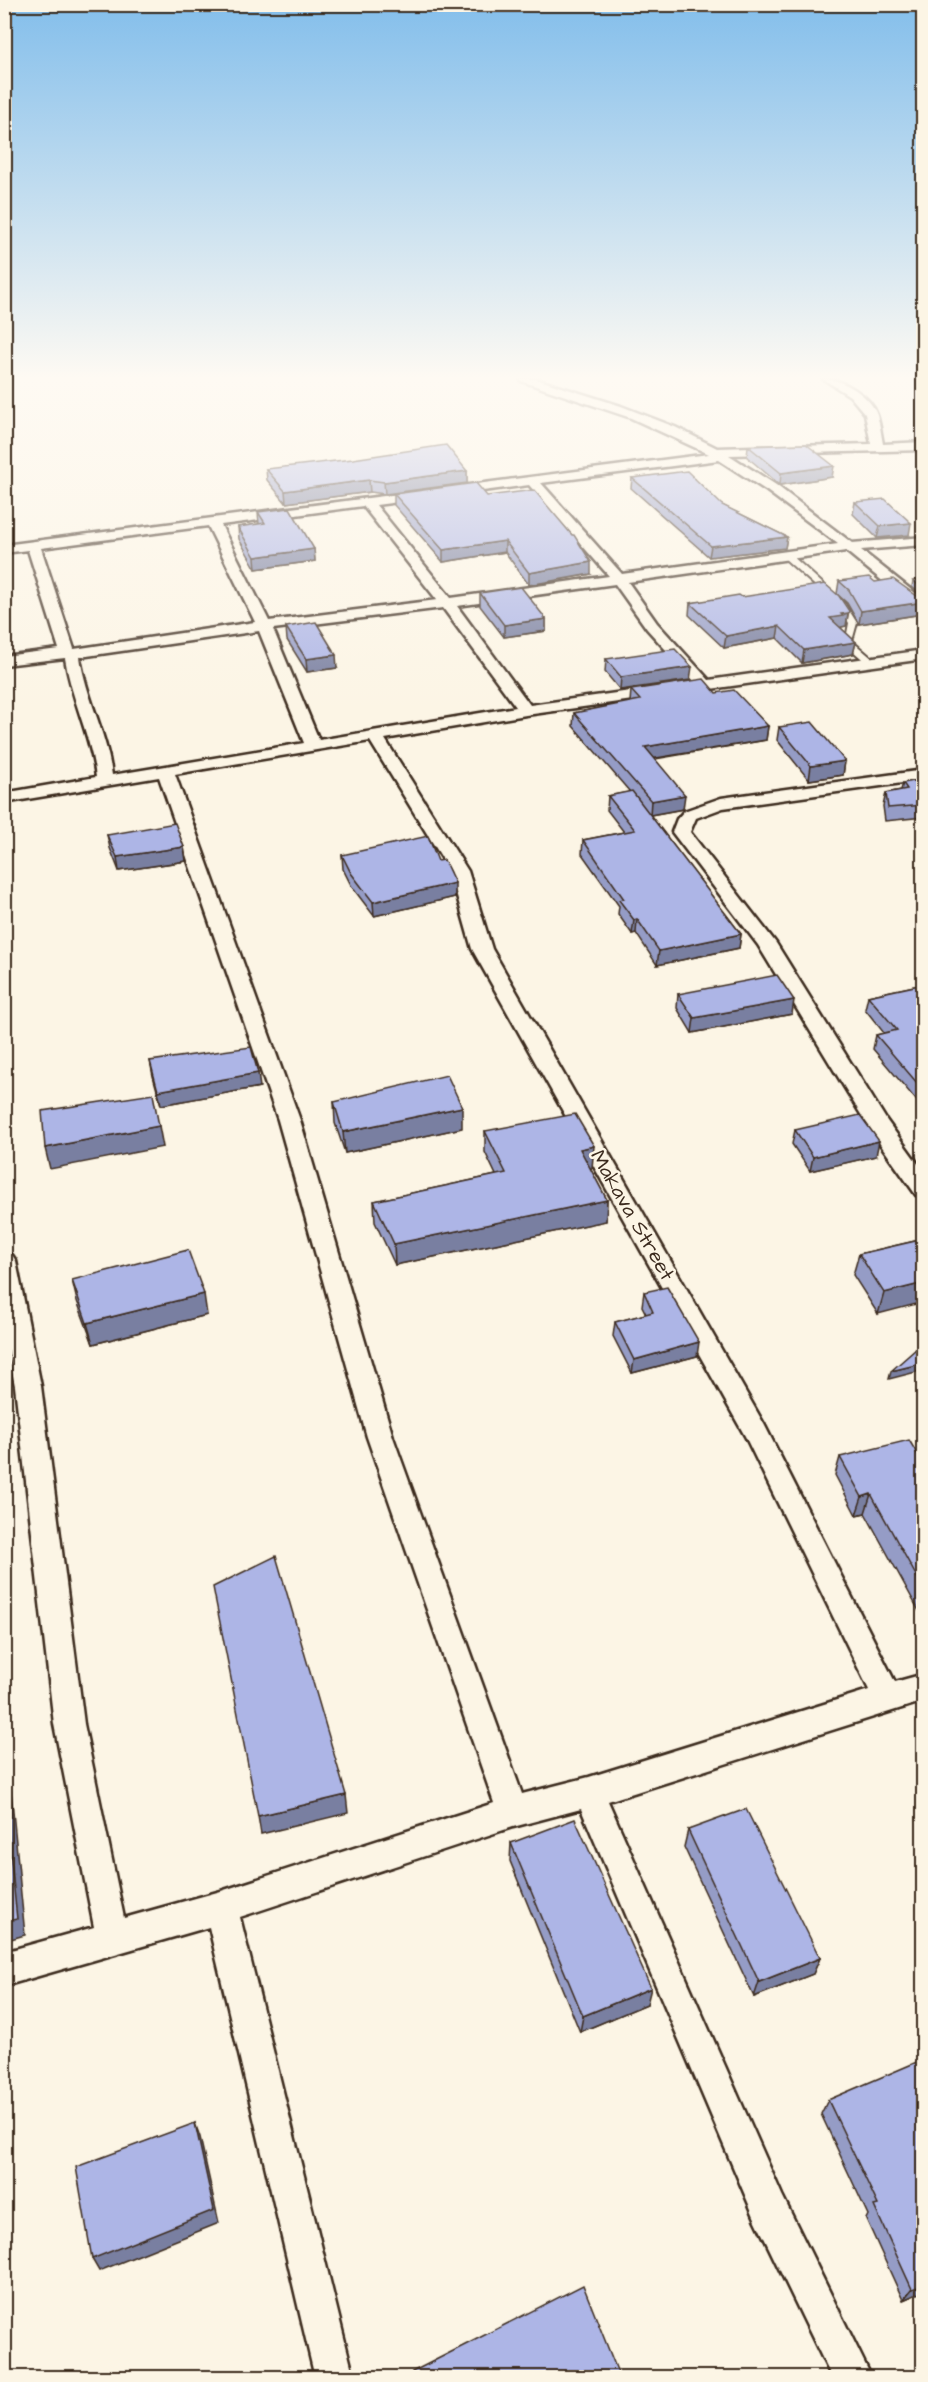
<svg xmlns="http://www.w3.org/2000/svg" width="928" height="2382" font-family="'Architects Daughter',sans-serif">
  <rect width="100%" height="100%" fill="#fcf5e5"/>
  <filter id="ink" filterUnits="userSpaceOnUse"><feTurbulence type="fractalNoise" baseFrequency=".0167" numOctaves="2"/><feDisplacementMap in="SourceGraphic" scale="12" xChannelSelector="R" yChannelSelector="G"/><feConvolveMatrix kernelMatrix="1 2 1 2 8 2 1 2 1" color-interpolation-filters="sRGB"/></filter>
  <g filter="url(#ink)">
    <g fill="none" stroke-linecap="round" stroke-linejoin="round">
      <defs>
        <polygon id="lane" points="784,554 790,554 845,604 857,623 852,641 874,660 874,664 868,664 845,644 849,623 839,607 784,558"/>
        <g id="street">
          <path d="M520 379H536L621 406 675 427 717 448 871 444 865 414 850 396 823 379C842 378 871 396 877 415 880 424 881 434 883 444L924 442V450L729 455 776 485 852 543 924 537V545L861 550 924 600V612L919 611 846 551 628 582 657 623 709 680 924 650V659L526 715 385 739 468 871 492 949 764 1424 895 1682 924 1674V1701L608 1801 782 2195 872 2378H832L756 2221 581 1809 513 1827 240 1917 354 2378H315L209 1927 4 1986V1952L94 1927 54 1724 15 1386 4 1327V1252L12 1255 16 1261 41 1386 84 1724 124 1918 221 1891 494 1803 367 1437 278 1120 159 777 4 803V793L96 777C91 736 71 699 65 658L4 665V656L59 649 28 550 4 553V545L709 454 631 418 521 381ZM719 460 767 491 838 544 622 574 541 483ZM529 485 609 576 451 598 376 505ZM363 506 437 600 269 621 221 525ZM208 526 255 622 74 649 41 548ZM615 584 647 629 695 682 530 705 457 606ZM443 608 516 707 319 740 273 629ZM259 631 304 743 112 775C107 734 86 698 80 657ZM370 741 450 871 472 949 745 1436 869 1690 589 1777 522 1794 393 1437 300 1120 175 774Z"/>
          <polygon points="924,770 924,780 723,808 696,818 690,832 776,943 887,1121 924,1172 924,1197 916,1195 871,1131 758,945 672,832 677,819 684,811 721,798"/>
        </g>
      </defs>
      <use href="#lane" stroke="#3b2a1e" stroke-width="4"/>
      <use href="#street" stroke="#3b2a1e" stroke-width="5"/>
      <use href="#lane" fill="#fcf5e5" fill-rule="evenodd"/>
      <use href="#street" fill="#fcf5e5" fill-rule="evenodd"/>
    </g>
    <g fill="#959cc6" stroke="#3b2a1e" stroke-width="1.5">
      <polygon points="748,446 832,477 780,485 747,457"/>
      <polygon points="266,469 467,471 467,483 385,494 370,492 286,503 267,480"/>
      <polygon points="632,478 722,505 787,537 785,548 709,557 631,488"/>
      <polygon points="394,494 487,496 591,574 529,585 505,552 443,562 394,505"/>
      <polygon points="855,502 909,535 877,538 853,514"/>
      <polygon points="258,512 314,549 315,561 256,569 239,539 238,527 259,524"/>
      <polygon points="924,579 924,597 912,587 913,581"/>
      <polygon points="839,581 875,582 924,601 922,614 859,624 847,603 837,594"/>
      <polygon points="480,593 546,619 546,631 504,637 480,606"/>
      <polygon points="742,597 849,611 846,626 841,627 841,628 856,642 853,654 802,663 777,638 724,648 689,615 690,603"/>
      <polygon points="286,627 337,668 307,672 287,640"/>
      <polygon points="606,659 690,680 620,690 605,672"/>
      <polygon points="631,690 716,693 768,726 766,740 655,759 683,809 650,815 741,934 739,948 657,965 636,933 632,934 618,914 619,906 582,854 583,840 624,832 607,810 608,796 630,792 573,726 574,713 630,702"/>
      <polygon points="779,727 845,761 843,775 809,780 777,740"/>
      <polygon points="924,779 924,817 885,821 883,806 886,793 901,790 903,783"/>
      <polygon points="107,835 184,847 186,861 119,871 110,848"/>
      <polygon points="342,855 438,861 455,897 374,916 352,887 343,869"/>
      <polygon points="924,984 924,1105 921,1106 873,1049 876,1035 884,1033 865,1009 868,996"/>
      <polygon points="678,994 792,1014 692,1033 677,1008"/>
      <polygon points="150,1061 260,1087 161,1105 153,1076"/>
      <polygon points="334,1102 462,1128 345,1153 335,1123"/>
      <polygon points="795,1130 876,1156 810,1171 792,1144"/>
      <polygon points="485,1131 592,1168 590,1168 607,1200 606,1221 395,1265 375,1222 374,1201 496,1175 485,1152"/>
      <polygon points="924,1239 878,1314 853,1275 859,1254"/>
      <polygon points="72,1280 207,1315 93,1344 77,1301"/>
      <polygon points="644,1292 697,1356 632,1373 613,1336 615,1322 646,1314 642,1306"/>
      <polygon points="840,1457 924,1465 924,1620 865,1513 856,1515 835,1475"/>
      <polygon points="688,1830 820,1958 813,1974 754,1997 684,1847"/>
      <polygon points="511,1843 647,2004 580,2032 510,1861"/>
      <polygon points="828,2100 924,2291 903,2300 866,2219 868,2215 821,2114"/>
    </g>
    <g fill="#797fa1" stroke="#3b2a1e" stroke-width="1.5">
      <polygon points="834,466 832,477 780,485 781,473"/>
      <polygon points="467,471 467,483 385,494 384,482"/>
      <polygon points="369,480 370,492 286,503 285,491"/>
      <polygon points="911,523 909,535 877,538 880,526"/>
      <polygon points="787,537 785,548 709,557 711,546"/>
      <polygon points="505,541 505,552 443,562 443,550"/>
      <polygon points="314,549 315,561 256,569 255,557"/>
      <polygon points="591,562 591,574 529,585 529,573"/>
      <polygon points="924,602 922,614 859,624 861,611"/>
      <polygon points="848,613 846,626 841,627 841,629 830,618"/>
      <polygon points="546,619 546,631 504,637 504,625"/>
      <polygon points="779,626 777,638 724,648 726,636"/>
      <polygon points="856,642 853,654 802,663 804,650"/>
      <polygon points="336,655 337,668 307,672 306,659"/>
      <polygon points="692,667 690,680 620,690 621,677"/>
      <polygon points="768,726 766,740 644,760 645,747"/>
      <polygon points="845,761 843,775 809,780 811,766"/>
      <polygon points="685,795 683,809 650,815 651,801"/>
      <polygon points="184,847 186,861 119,871 117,857"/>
      <polygon points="455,883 455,897 374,916 373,902"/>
      <polygon points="637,919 636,933 632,934 634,920"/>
      <polygon points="741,934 739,948 657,965 659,951"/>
      <polygon points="794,1000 792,1014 692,1033 694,1018"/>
      <polygon points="258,1073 260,1087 161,1105 158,1091"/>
      <polygon points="924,1095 924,1105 921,1106"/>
      <polygon points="462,1107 462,1128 345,1153 343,1132"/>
      <polygon points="159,1126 163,1147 50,1169 45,1148"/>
      <polygon points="879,1141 876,1156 810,1171 813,1157"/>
      <polygon points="594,1146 592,1168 578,1170 580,1149"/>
      <polygon points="607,1200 606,1221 395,1265 394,1244"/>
      <polygon points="924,1283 924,1302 878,1314 884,1293"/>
      <polygon points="204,1294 207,1315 93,1344 87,1323"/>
      <polygon points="699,1342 697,1356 632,1373 634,1360"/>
      <polygon points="924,1363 924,1370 889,1379 891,1371"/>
      <polygon points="871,1494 865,1513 856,1515 862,1497"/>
      <polygon points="4,1777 11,1791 25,1935 4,1941"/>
      <polygon points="346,1795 348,1813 261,1834 258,1816"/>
      <polygon points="820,1958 813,1974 754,1997 759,1982"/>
      <polygon points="651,1988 647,2004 580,2032 583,2016"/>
      <polygon points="195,2123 200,2137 219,2223 99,2271 92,2259"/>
      <polygon points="924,2285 924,2291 903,2300 912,2289"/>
    </g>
    <g fill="#adb5e6" stroke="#3b2a1e" stroke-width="1.5">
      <polygon points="806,444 834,466 781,473 748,446"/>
      <polygon points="446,445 467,471 384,482 369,480 285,491 266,469 353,459"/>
      <polygon points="687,471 722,505 787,537 711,546 632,478"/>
      <polygon points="476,483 487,496 534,490 572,535 574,535 591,562 529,573 505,541 443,550 394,494"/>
      <polygon points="885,499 911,523 880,526 855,502"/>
      <polygon points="290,508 314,549 255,557 238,527 265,523 258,512"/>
      <polygon points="869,577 875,582 893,579 924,601 924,602 861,611 849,590 839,581"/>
      <polygon points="924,579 924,589 913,581"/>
      <polygon points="825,584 839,596 849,611 848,613 841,614 843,616 830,618 856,642 804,650 779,626 726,636 690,603 739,595 742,597"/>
      <polygon points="521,587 546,619 504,625 480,593"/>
      <polygon points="316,622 336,655 306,659 286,627"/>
      <polygon points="675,649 692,667 621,677 606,659"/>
      <polygon points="704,679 716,693 734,690 768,726 645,747 685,795 651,801 574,713 640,700 631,690"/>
      <polygon points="812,722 845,761 811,766 779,727"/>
      <polygon points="924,779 924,805 888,808 886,793 907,789 903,783"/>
      <polygon points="632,791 741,934 659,951 637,919 634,920 619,900 624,899 583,840 635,830 608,796"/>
      <polygon points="175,823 184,847 117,857 107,835"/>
      <polygon points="428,836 438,861 444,860 455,883 373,902 351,873 342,855"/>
      <polygon points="777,975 794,1000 694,1018 678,994"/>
      <polygon points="924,984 924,1091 876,1035 897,1030 868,996"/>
      <polygon points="251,1047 258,1073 158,1091 150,1061"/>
      <polygon points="447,1075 462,1107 343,1132 334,1102"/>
      <polygon points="153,1094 159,1126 45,1148 42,1111"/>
      <polygon points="575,1114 594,1146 580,1149 607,1200 394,1244 374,1201 506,1173 485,1131"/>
      <polygon points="860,1115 879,1141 813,1157 795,1130"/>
      <polygon points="924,1239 924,1283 884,1293 859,1254"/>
      <polygon points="188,1250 204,1294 87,1323 72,1280"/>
      <polygon points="667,1287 699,1342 634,1360 615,1322 653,1312 644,1292"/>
      <polygon points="924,1342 924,1363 891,1371"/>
      <polygon points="909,1440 924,1465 924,1590 871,1494 862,1497 840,1457"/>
      <polygon points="276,1556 346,1795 258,1816 213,1587"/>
      <polygon points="4,1792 17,1919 4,1922"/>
      <polygon points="746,1809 820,1958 759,1982 688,1830"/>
      <polygon points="575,1819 651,1988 583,2016 511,1843"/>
      <polygon points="924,2059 924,2285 912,2289 874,2206 878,2205 828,2100"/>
      <polygon points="195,2123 214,2210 92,2259 76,2167"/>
      <polygon points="583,2285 620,2378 414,2378 412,2372"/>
    </g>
  </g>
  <linearGradient id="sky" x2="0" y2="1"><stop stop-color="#83beeb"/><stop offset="0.53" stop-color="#fefaf3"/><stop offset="1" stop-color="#fefaf3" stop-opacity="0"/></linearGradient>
  <rect width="928" height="712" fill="url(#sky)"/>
  <g text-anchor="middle" stroke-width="5" stroke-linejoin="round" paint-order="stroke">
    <g font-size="21" fill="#3b2a1e" stroke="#fcf5e5">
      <text transform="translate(633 1215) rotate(60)" y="7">Makava Street</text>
    </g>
  </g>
  <rect width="928" height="2382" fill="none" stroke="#fcf5e5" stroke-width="24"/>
  <rect x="12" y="12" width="904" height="2358" fill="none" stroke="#3b2a1e" stroke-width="2" filter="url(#ink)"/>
</svg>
